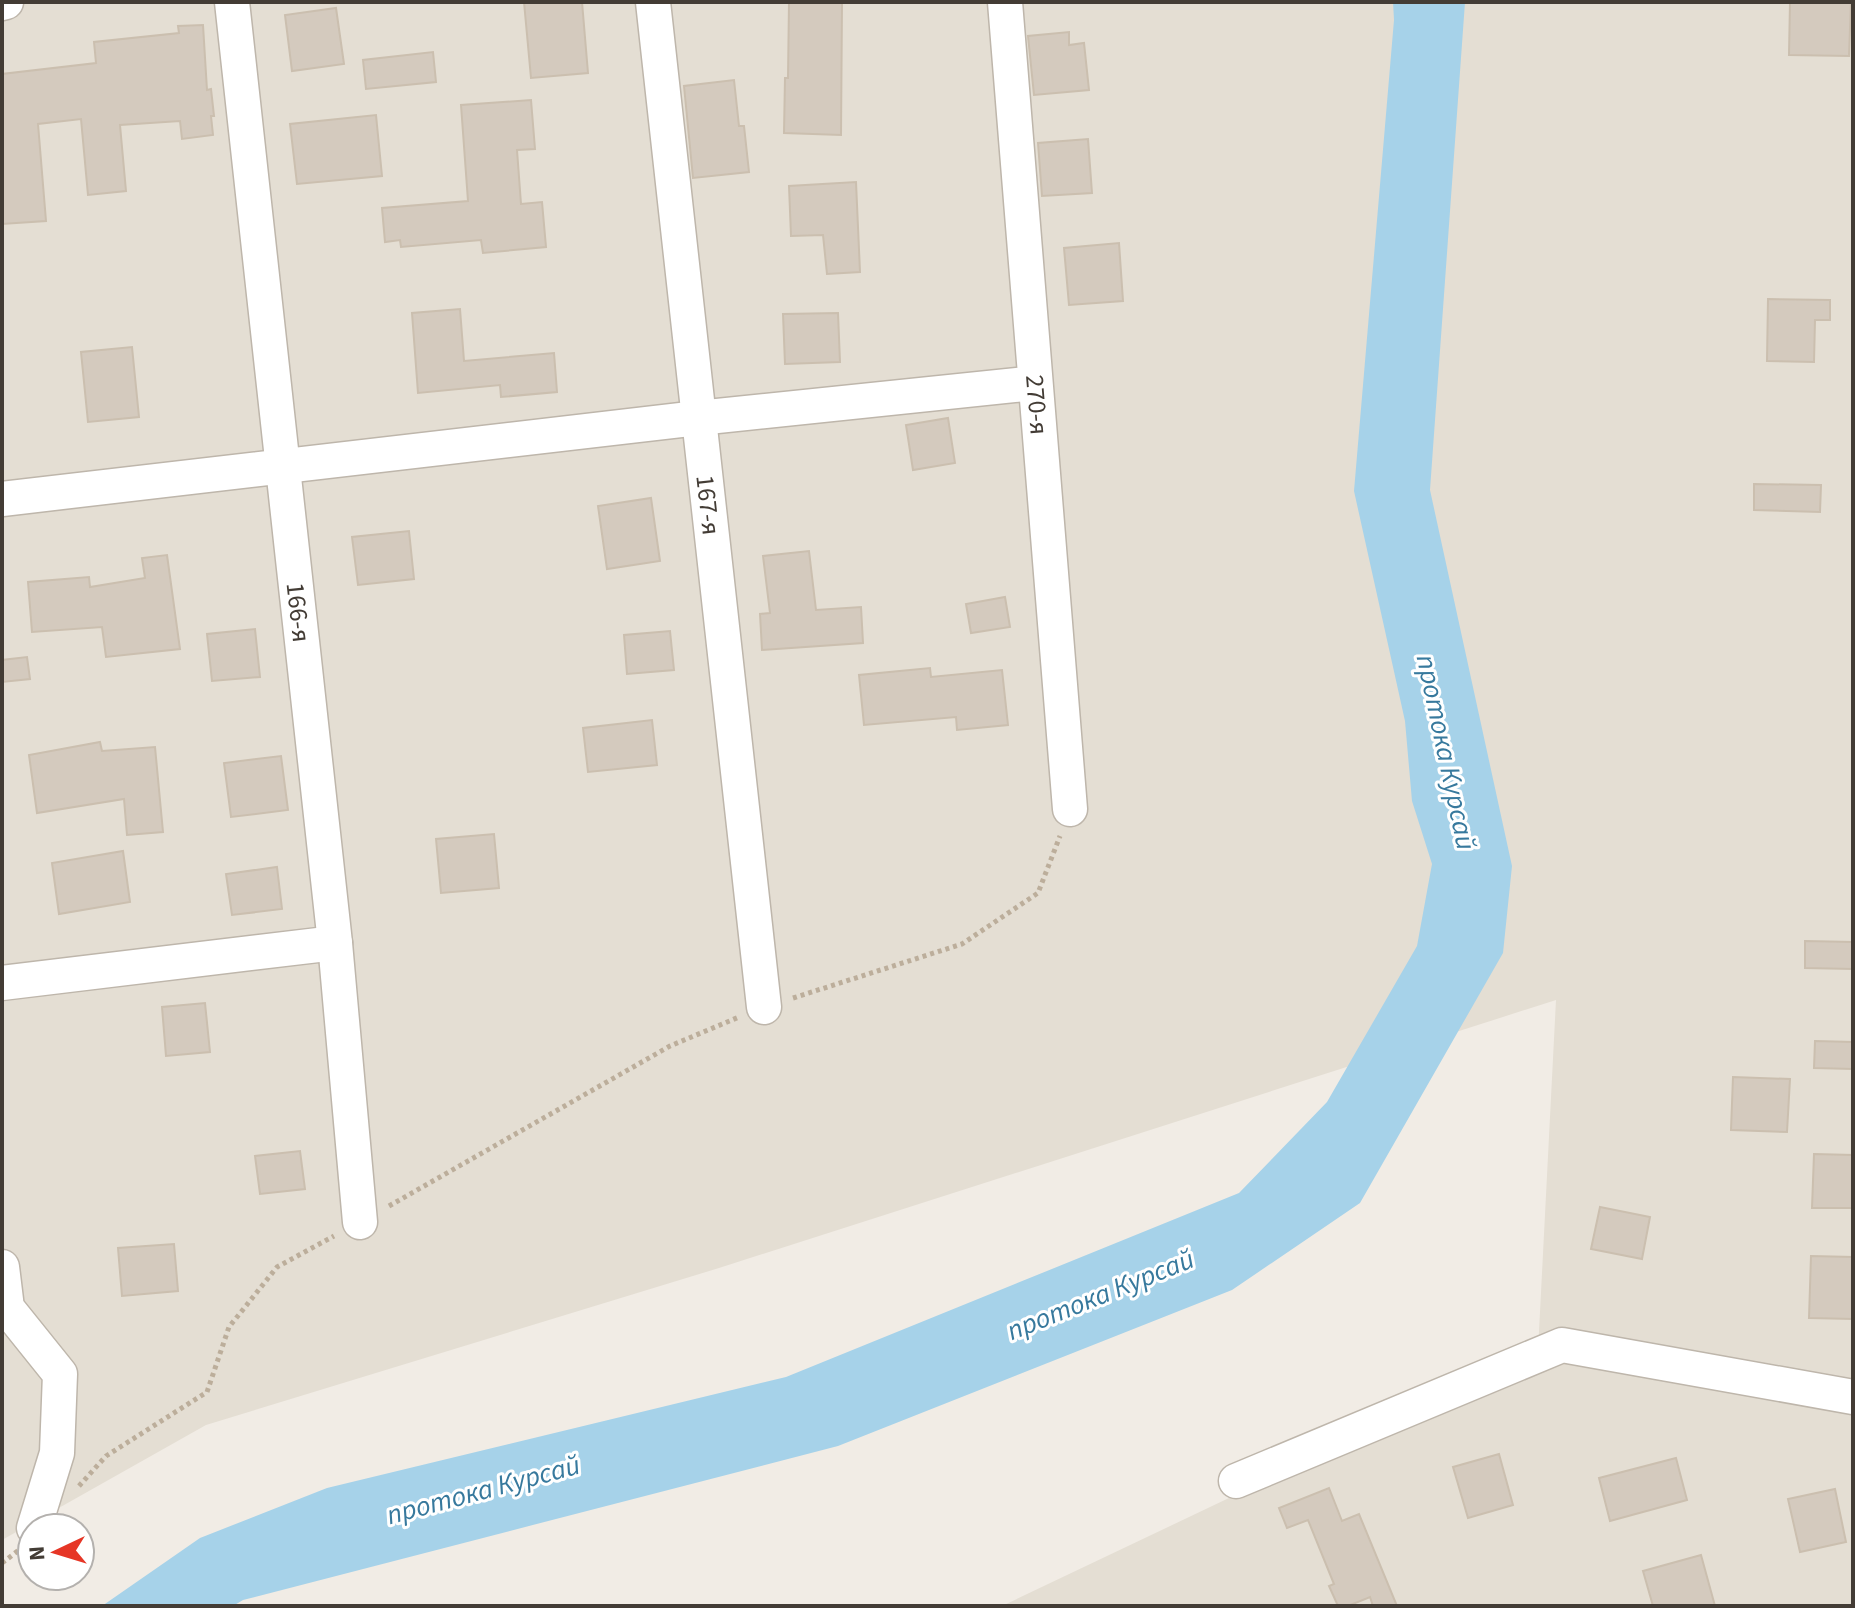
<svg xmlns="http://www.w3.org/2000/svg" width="1855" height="1608" font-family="'Source Sans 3',sans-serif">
  <rect width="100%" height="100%" fill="#f1ece5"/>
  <polygon fill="#e4ded3" points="2,2 1853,2 1853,1606 1002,1606 1538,1351 1556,1000 719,1268 206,1425 2,1540"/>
  <polygon fill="#a6d2e9" points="1393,2 1465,2 1430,490 1512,866 1503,953 1360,1203 1232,1290 838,1446 243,1600 233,1606 102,1606 200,1538 327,1488 786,1377 1239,1193 1327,1102 1417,946 1432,864 1412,801 1405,721 1354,491 1394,20"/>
  <g fill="#d4cabe" stroke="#cbbfaf" stroke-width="2">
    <polygon points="524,2 582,2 588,73 531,78"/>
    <polygon points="789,2 842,2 841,135 784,133 785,78 788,78"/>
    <polygon points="1790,2 1851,2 1849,56 1789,55"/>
    <polygon points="336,8 344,64 292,71 285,15"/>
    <polygon points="203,25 207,90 211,89 214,116 211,116 213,135 182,139 180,121 120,125 126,191 88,195 81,119 38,124 46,221 2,224 2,74 96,63 94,42 179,33 178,26"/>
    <polygon points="1069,32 1069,45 1084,43 1089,90 1034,95 1028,36"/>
    <polygon points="433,52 436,82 366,89 363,60"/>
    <polygon points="734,80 739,126 744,126 749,172 693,178 684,86"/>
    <polygon points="531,100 535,149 517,150 521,204 542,202 546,247 483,253 481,240 401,247 400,240 385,242 382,208 468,201 461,105"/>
    <polygon points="376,115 382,176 297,184 290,124"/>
    <polygon points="1088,139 1092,193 1042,196 1038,143"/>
    <polygon points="856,182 860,272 827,274 823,235 791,236 789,186"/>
    <polygon points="1119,243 1123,301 1069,305 1064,248"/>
    <polygon points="1768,299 1830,300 1830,320 1815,320 1814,362 1767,361"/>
    <polygon points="460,309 464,361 554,353 557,392 501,397 500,385 418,393 412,313"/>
    <polygon points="838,313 840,362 785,364 783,314"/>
    <polygon points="132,347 139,417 88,422 81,352"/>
    <polygon points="948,418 955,463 913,470 906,425"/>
    <polygon points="1754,484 1821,485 1820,512 1754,510"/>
    <polygon points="651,498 660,561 607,569 598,506"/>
    <polygon points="409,531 414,579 358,585 352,537"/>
    <polygon points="809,551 816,610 861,607 863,643 762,650 760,614 770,613 763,556"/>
    <polygon points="167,555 180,649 106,657 102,627 32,632 28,582 89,577 90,587 145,578 142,558"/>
    <polygon points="1005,597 1010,627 971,633 966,604"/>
    <polygon points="255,629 260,677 212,681 207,634"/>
    <polygon points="670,631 674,670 627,674 624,635"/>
    <polygon points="27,657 30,679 2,682 2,660"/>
    <polygon points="930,668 931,677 1002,670 1008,725 957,730 956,717 864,725 859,675"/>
    <polygon points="652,720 657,765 588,772 583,728"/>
    <polygon points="100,742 102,751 155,747 163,832 127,835 124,799 37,813 29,755"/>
    <polygon points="281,756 288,810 231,817 224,763"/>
    <polygon points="494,834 499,888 441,893 436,839"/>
    <polygon points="123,851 130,902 59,914 52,863"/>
    <polygon points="277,867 282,909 232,915 226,874"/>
    <polygon points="1805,941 1853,942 1853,969 1805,968"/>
    <polygon points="205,1003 210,1052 166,1056 162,1007"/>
    <polygon points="1815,1041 1853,1042 1853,1069 1814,1068"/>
    <polygon points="1733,1077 1790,1079 1787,1132 1731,1130"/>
    <polygon points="300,1151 305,1189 260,1194 255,1156"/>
    <polygon points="1814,1154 1853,1155 1853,1208 1812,1208"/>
    <polygon points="1600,1207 1650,1217 1642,1259 1591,1249"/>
    <polygon points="174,1244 178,1291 122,1296 118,1248"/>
    <polygon points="1811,1256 1853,1257 1853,1319 1809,1318"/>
    <polygon points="1499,1454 1513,1505 1468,1518 1453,1467"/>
    <polygon points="1676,1458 1687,1500 1610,1521 1599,1478"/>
    <polygon points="1329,1488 1342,1521 1359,1514 1397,1606 1373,1606 1370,1597 1348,1606 1338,1606 1329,1586 1334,1584 1308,1520 1287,1528 1279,1508"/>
    <polygon points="1835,1489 1846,1542 1800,1552 1788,1499"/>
    <polygon points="1701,1555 1715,1606 1653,1606 1643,1571"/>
  </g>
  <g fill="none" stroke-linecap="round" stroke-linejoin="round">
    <defs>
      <g id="minor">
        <path id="s1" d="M232 2 335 943 360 1222"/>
        <path id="s2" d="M653 2 764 1007"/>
        <path id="s3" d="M1005 2 1070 809"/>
        <polyline points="2,3 6,2"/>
        <polyline points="2,499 698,418 1035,383"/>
        <polyline points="2,983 335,943"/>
        <polyline points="2,1267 7,1308 60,1374 57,1453 34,1528"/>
        <polyline points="1236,1481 1562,1345 1853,1397"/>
      </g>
    </defs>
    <use href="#minor" stroke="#beb6ab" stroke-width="37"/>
    <g stroke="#bcae9b" stroke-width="5" stroke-dasharray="4 4" stroke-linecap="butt">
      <polyline points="793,998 962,944 1038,893 1060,836"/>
      <polyline points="389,1206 670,1046 739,1017"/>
      <polyline points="79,1486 106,1456 207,1392 229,1327 277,1267 334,1236"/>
      <polyline points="2,1563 19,1550"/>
    </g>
    <use href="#minor" stroke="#fff" stroke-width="34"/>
  </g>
  <g text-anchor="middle" stroke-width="6" stroke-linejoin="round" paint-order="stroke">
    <g font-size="26" fill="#433c35" stroke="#fff">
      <text dy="9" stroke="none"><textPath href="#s3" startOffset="404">270-я</textPath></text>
      <text dy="9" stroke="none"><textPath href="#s2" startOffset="506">167-я</textPath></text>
      <text dy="9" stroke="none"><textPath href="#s1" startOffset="614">166-я</textPath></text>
    </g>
    <g font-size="28" font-style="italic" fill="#37799d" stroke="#fff">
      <text transform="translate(1447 752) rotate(78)" y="10">протока Курсай</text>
      <text transform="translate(1100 1294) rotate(-22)" y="10">протока Курсай</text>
      <text transform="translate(483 1489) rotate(-15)" y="10">протока Курсай</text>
    </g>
  </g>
  <rect width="1855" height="1608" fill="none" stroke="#433c35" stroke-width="8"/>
  <g transform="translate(56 1552) rotate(266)"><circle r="38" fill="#ffffff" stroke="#b4b1ae" stroke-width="2"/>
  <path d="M0-6L14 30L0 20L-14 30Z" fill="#e63626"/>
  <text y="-12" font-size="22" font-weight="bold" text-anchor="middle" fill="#433c35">N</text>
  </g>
</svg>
